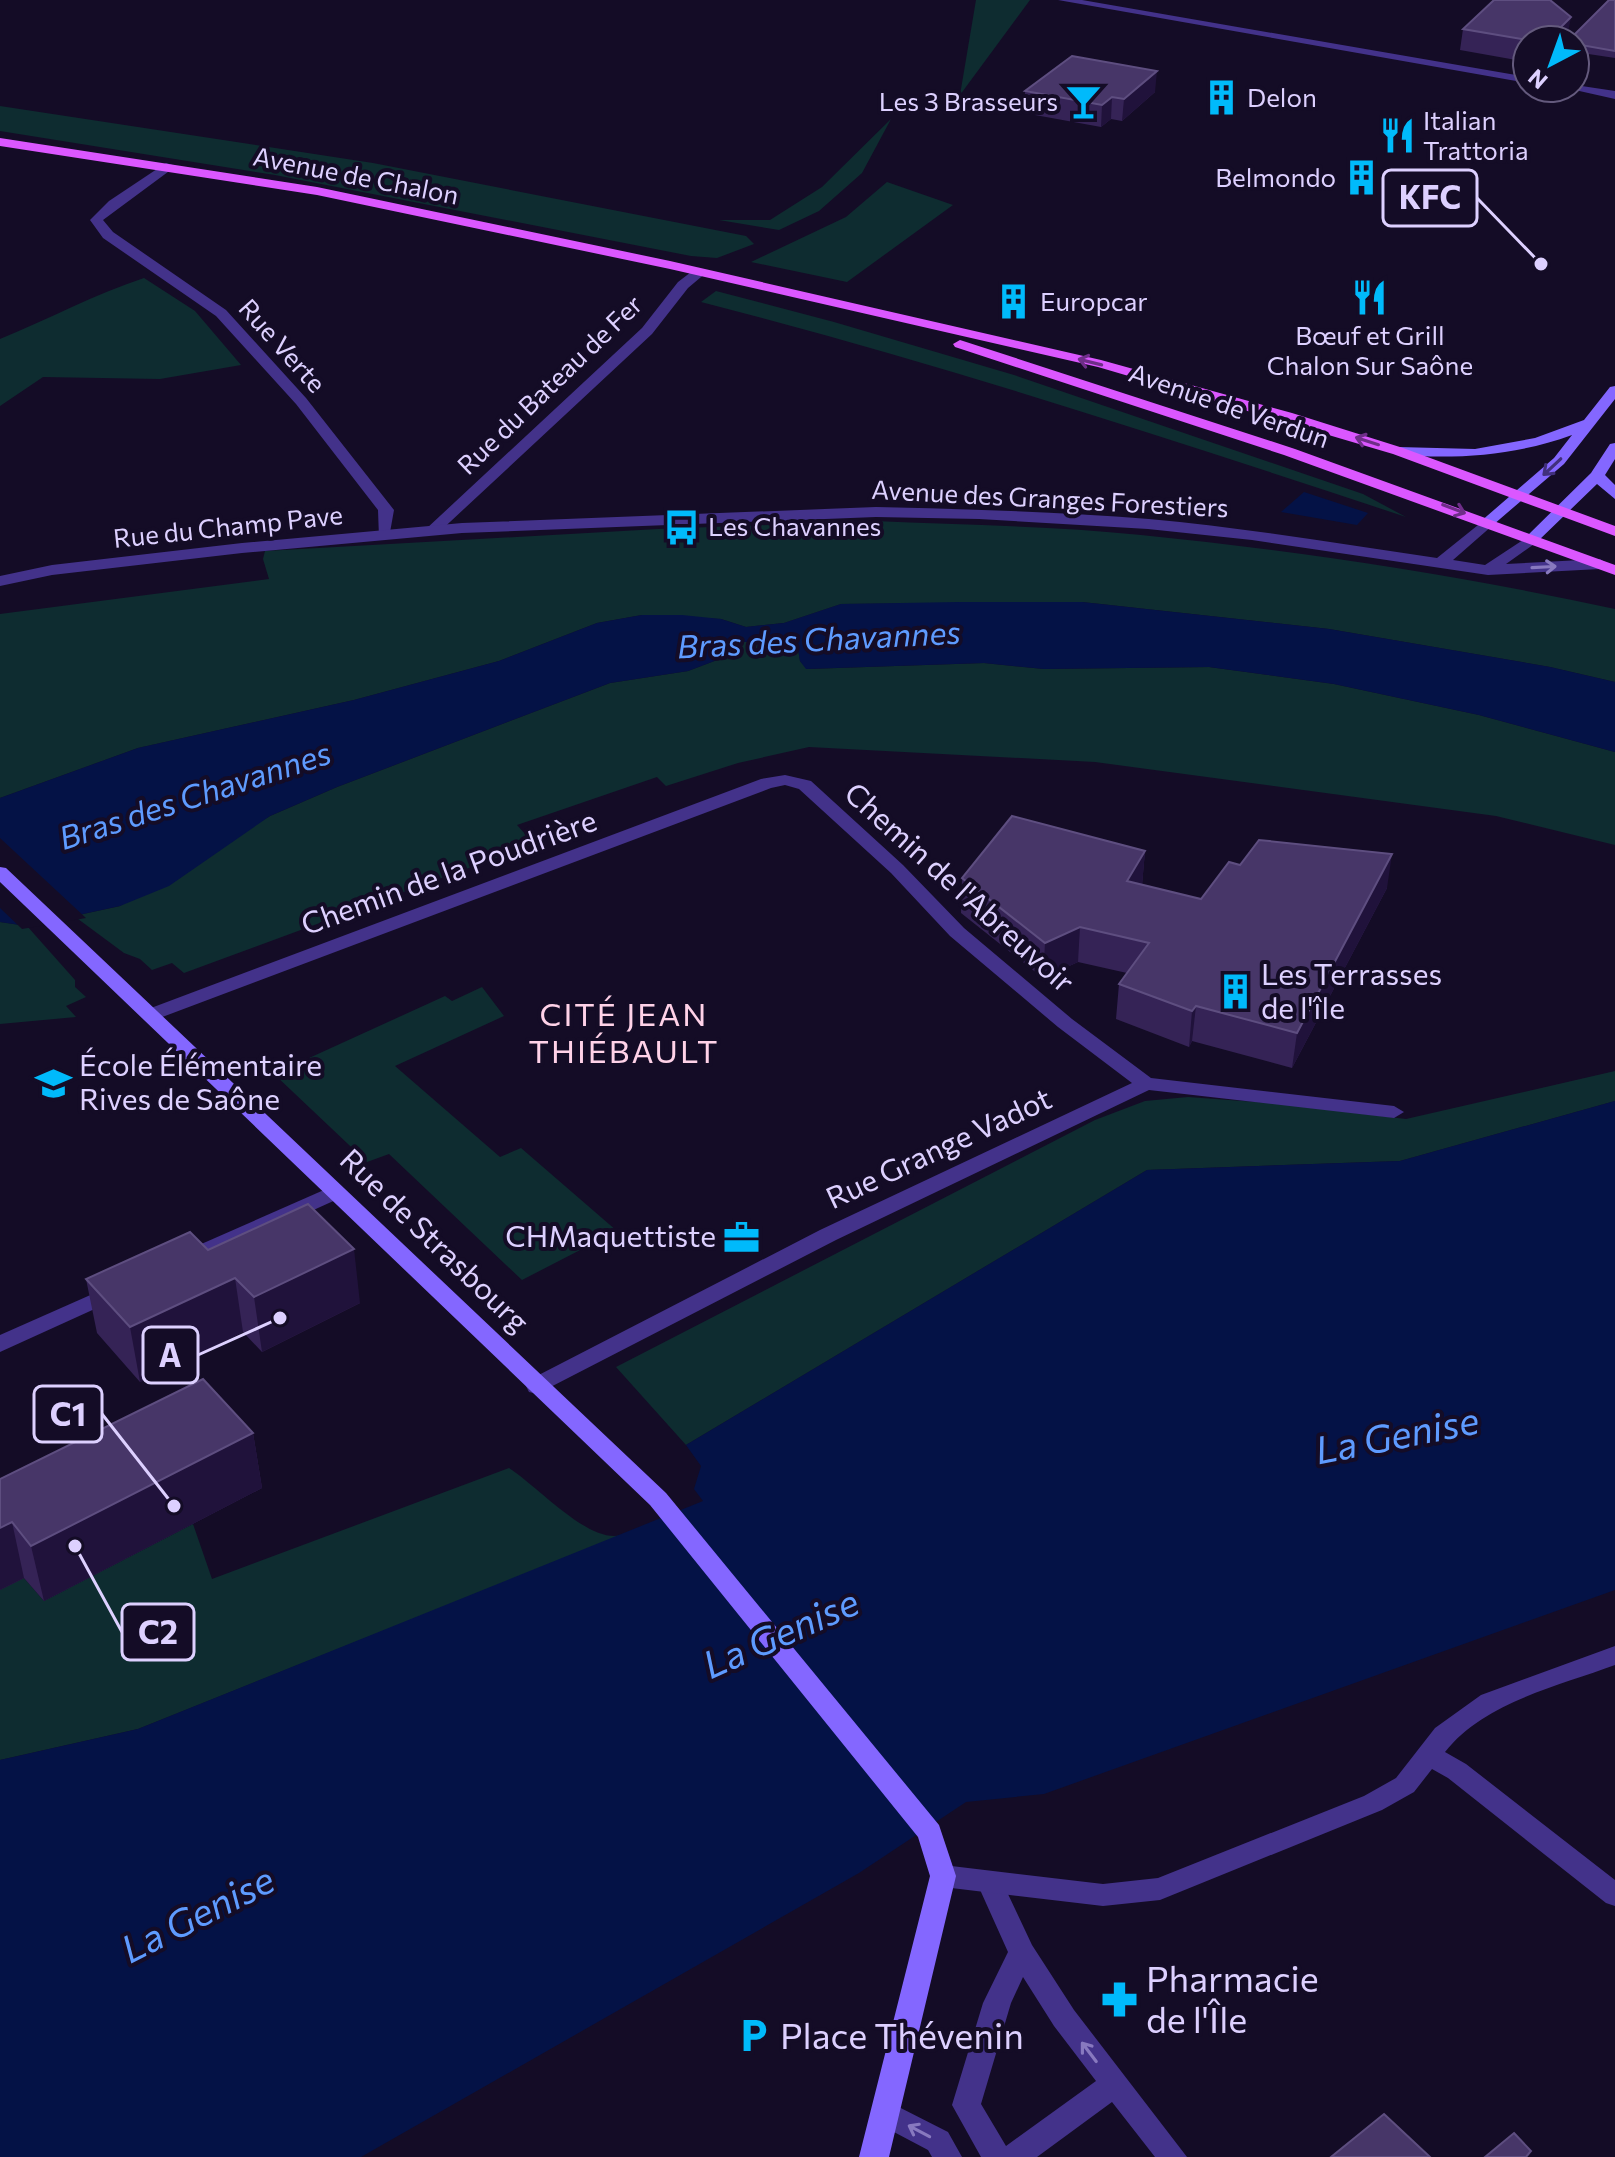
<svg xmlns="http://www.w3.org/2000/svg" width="1615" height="2157" font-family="Commissioner,sans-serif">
  <rect width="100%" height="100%" fill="#140c26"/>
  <g fill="#0e2c30">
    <polygon points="976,0 1030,0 960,95"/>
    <polygon points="0,106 373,163 746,236 754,244 717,258 691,256 275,175 0,131"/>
    <polygon points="891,119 862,173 819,211 779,230 719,220 770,220 822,187"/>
    <polygon points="887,182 953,205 847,282 751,262 846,217"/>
    <path d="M144 278 195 311 241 365 160 379 43 377 0 406V339C49 319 95 294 144 278Z"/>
    <path d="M716 291 834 322 1014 375 1363 494 1406 517C1173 440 940 363 701 302Z"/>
    <path d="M874 521C963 525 1053 526 1141 535 1300 551 1458 575 1615 609V682L1550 667 1329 629 1082 602 841 604 784 623 746 627 721 619 642 615 597 623 499 661 354 700 138 748 0 798V614L269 579 263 559 265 551 658 529Z"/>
    <polygon points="784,641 798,649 800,661 807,669 984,663 1044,669 1209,667 1334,684 1479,715 1615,752 1615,845 1496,816 1095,762 809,747 738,763 666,786 657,777 517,825 534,844 184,973 172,963 152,970 140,959 124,953 74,916 120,906 270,816 337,787 610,683 688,671 717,660 742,642"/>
    <polygon points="0,922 27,926 75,980 75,987 86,997 66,1006 76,1017 0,1024"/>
    <polygon points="482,987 504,1016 395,1066 500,1157 521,1148 617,1231 522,1280 389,1154 367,1162 274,1074 445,996 452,1001"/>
    <polygon points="1615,1071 1615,1101 1400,1161 1147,1170 686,1445 616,1367 1095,1120 1145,1101 1188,1097 1270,1103 1406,1119"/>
    <path d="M509 1468C538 1487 582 1536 614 1536 622 1536 631 1532 638 1529L138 1729 0 1760V1590L24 1578 44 1601 193 1524 212 1579Z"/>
  </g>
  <g fill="#041246">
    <polygon points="1304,492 1368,513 1357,525 1281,512"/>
    <polygon points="959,602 1082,602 1329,629 1550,667 1615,682 1615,752 1479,715 1334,684 1209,667 1044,669 984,663 806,669 800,661 798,649 784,641 742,642 717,660 688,671 610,683 337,787 270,816 169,886 120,906 27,926 0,922 0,798 138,748 354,700 499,661 597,623 642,615 682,615 721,619 746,627 784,623 841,604"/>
    <polygon points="1615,1101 1615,1590 1044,1794 966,1802 859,1873 361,2157 0,2157 0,1760 138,1729 703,1501 694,1489 701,1466 686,1445 1147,1170 1400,1161"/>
  </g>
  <polygon fill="#140c26" points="0,838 86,918 22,929 0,908"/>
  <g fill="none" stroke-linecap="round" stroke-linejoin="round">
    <path fill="#43328a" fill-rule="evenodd" d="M990 1872 999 1875 1032 1945 1074 2010 1187 2157H1155L1112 2102 1037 2157H981L952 2105 983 2003 1008 1952 977 1883 981 1875ZM1023 1977 1054 2026 1096 2081 1006 2146 981 2104 1011 2003Z"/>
    <g fill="#43328a" fill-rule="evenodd">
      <polygon points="1058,0 1082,0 1527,77 1527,83"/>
      <polygon points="1575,85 1615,91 1615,99 1566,88 1575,88"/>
      <polygon points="166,163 176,166 103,220 113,232 226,310 306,398 394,510 389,538 379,538 378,510 296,404 216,316 103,238 90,220 109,201"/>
      <polygon points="695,269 707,272 688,288 652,334 436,535 426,535 426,529 642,328 678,282"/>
      <polygon points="785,775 811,781 903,865 964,928 1072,1019 1151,1078 1394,1106 1404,1112 1394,1118 1149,1090 836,1240 537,1394 529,1392 526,1386 529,1380 820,1230 1132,1083 1058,1027 950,936 891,873 799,789 785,785 771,788 157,1019 150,1021 140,1015 143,1011 761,779"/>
      <polygon points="333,1186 343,1193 340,1198 190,1266 174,1266 171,1261 174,1256"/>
      <polygon points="113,1285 121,1287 124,1292 121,1297 0,1352 0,1335"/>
      <path d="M1615 1646V1665C1559 1686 1484 1702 1445 1752L1466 1764 1615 1880V1906L1606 1903 1448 1778 1432 1769 1414 1792 1382 1810 1160 1900 1103 1906 943 1887 934 1884 930 1876 934 1868 943 1865 1103 1884 1158 1878 1364 1796 1396 1778 1435 1728 1481 1695Z"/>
      <polygon points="885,2100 948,2132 962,2157 932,2157 928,2150 875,2122 871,2113 875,2104"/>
    </g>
    <path fill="#43328a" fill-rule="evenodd" d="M876 507C967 509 1058 512 1149 519 1246 528 1341 544 1437 558L1488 517 1493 519V525L1453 560 1485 565 1532 534 1540 539 1537 542 1506 564 1600 559 1608 564 1600 569 1488 575 1252 540 1148 529 979 519 876 517 462 533 242 553 52 575 0 586V576L52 565 242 543 462 523Z"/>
    <g fill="#8467ff" fill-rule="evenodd">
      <path d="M1615 386V399L1564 464 1493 525H1483L1480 522 1554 458 1572 435C1514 456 1459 459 1398 455L1391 451 1398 447 1475 449 1535 438 1584 420 1610 387Z"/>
      <polygon points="1615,443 1615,459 1605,475 1615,485 1615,499 1597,484 1537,542 1527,542 1527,536 1591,473 1610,444"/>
      <polygon points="0,867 6,868 666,1493 939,1825 956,1876 889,2157 859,2157 930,1876 918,1837 650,1505 0,882"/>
    </g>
    <g fill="#db57ff" fill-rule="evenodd">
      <polygon points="0,138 317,187 670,261 1101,360 1292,413 1403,448 1615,526 1615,536 1393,454 1098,367 670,269 317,195 0,146"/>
      <polygon points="960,340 1295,449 1615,565 1615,575 1284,455 955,347 953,344"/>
    </g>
  </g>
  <g fill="#352356">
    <polygon points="1615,0 1615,58 1575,52 1575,40"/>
    <polygon points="1463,29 1567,38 1527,40 1527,62 1460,50"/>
    <polygon points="1025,91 1155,92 1122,121 1111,119 1101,127 1024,113"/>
    <polygon points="1145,851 1142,885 1201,899 1240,865 1387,888 1292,1068 1192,1041 1189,1047 1116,1019 1119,984 1127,973 1078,962 1043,978 961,913 962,878"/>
    <polygon points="208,1250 360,1303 262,1352 243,1332 140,1382 97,1333 86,1279"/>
    <polygon points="253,1433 262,1488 44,1601 24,1578 0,1590 0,1479"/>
  </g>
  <g fill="#20123b">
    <polygon points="1571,17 1567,38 1565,40 1548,40"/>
    <polygon points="1157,71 1155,92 1122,121 1124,99"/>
    <polygon points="1112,97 1111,119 1101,127 1102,105"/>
    <polygon points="1145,851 1142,886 1127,881"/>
    <polygon points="1392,854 1387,888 1292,1068 1297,1033"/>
    <polygon points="1080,927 1078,962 1043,978 1045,943"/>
    <polygon points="1196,1006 1192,1041 1189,1047 1192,1011"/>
    <polygon points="354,1249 360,1303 262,1352 254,1297"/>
    <polygon points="235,1278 243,1332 140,1382 130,1327"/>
    <polygon points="253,1433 262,1488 44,1601 31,1546"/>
    <polygon points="12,1522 24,1578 0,1590 0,1528"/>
  </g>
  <g fill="#473668" stroke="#5e4e80" stroke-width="2">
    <polygon points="1494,0 1550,0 1571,17 1548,40 1527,40 1463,29"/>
    <polygon points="1609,0 1615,0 1615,51 1575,44 1575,40 1569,40"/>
    <polygon points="1072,56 1157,71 1124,99 1112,97 1102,105 1025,91"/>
    <polygon points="1012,816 1145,851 1127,881 1201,899 1229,862 1240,865 1259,840 1392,854 1297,1033 1196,1006 1192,1011 1119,984 1149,943 1080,927 1045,943 962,878"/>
    <polygon points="308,1204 354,1249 254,1297 235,1278 130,1327 86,1279 190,1232 208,1250"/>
    <polygon points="203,1379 253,1433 31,1546 12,1522 0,1528 0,1479"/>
    <polygon points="1384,2114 1430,2157 1331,2157"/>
    <polygon points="1514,2133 1531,2151 1526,2157 1485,2157"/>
  </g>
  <defs><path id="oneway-shaft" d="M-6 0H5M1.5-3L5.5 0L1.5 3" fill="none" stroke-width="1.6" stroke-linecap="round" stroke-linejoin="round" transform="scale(2)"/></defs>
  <g stroke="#6e2e88">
    <use href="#oneway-shaft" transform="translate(1090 362) rotate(-166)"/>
    <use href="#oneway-shaft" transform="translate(1367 441) rotate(-162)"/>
    <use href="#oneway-shaft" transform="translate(1454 509) rotate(21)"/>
  </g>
  <use stroke="#41307d" href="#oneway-shaft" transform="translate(1552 467) rotate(137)"/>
  <g stroke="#8879bf">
    <use href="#oneway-shaft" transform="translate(1544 567) rotate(-3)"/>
    <use href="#oneway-shaft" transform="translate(1089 2052) rotate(-127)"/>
    <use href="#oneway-shaft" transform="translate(919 2131) rotate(-152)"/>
  </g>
  <defs>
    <symbol id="building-bare" viewBox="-9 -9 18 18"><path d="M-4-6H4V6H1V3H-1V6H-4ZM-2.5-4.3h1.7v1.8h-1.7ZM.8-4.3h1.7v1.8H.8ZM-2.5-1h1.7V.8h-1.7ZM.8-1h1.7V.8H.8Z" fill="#00bafb" stroke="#140c26" stroke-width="2.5" paint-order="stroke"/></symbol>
    <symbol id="bar-bare" viewBox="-9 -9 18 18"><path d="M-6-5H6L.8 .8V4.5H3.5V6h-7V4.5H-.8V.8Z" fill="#00bafb" stroke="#140c26" stroke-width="2.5" paint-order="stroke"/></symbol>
    <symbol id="restaurant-bare" viewBox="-9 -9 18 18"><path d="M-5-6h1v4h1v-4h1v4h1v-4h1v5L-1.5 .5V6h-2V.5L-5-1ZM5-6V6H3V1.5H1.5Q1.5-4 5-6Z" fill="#00bafb" stroke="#140c26" stroke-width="2.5" paint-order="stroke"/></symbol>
    <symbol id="bus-bare" viewBox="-9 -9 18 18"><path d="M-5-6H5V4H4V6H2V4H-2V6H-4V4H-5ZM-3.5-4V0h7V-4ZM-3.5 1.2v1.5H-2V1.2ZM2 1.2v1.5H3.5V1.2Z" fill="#00bafb" stroke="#140c26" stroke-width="2.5" paint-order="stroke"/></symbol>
    <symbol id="school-bare" viewBox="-9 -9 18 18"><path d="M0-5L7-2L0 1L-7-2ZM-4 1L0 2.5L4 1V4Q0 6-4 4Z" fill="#00bafb" stroke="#140c26" stroke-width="2.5" paint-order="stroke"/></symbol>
    <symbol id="office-bare" viewBox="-9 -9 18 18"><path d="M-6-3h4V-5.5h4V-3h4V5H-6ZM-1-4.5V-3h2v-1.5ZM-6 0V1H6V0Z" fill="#00bafb" stroke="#140c26" stroke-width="2.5" paint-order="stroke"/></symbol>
    <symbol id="pharmacy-bare" viewBox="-9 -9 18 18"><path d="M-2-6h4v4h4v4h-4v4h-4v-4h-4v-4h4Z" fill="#00bafb" stroke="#140c26" stroke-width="2.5" paint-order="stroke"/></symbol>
    <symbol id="parking-bare" viewBox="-9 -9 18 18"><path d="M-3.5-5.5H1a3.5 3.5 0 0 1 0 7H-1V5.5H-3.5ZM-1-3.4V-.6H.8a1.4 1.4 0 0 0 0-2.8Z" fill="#00bafb" stroke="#140c26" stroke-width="2.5" paint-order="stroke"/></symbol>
  </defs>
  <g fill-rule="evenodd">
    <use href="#building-bare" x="1196" y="72" width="51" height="51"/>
    <use href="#bar-bare" x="1058" y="76" width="51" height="51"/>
    <use href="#restaurant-bare" x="1372" y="110" width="51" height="51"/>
    <use href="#building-bare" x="1336" y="152" width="51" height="51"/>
    <use href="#restaurant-bare" x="1344" y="272" width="51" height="51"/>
    <use href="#building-bare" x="988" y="276" width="51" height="51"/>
    <use href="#bus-bare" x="656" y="502" width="51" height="51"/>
    <use href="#building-bare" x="1210" y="966" width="51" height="51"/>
    <use href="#school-bare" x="28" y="1058" width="51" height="51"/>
    <use href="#office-bare" x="716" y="1212" width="51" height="51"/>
    <use href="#pharmacy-bare" x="1094" y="1974" width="51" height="51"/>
    <use href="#parking-bare" x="728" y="2010" width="51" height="51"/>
  </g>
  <g text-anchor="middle" stroke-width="8" stroke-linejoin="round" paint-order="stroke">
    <g font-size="26" fill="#ddd0ff" stroke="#140c26" text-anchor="start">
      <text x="1247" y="107">Delon</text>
      <text x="1058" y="111" text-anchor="end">Les 3 Brasseurs</text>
      <text x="1423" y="130">Italian<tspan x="1423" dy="30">Trattoria</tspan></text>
      <text x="1336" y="187" text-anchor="end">Belmondo</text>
      <text x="1040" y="311">Europcar</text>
      <text x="1370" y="345" text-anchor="middle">Bœuf et Grill<tspan x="1370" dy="30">Chalon Sur Saône</tspan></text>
      <text x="708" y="536">Les Chavannes</text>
    </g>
    <g font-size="26" fill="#ddd0ff" stroke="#140c26">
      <text transform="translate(356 176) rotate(11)" y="9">Avenue de Chalon</text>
      <text transform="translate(282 346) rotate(48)" y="9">Rue Verte</text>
      <text transform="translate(550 385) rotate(-44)" y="9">Rue du Bateau de Fer</text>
      <text transform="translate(1229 406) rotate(19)" y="9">Avenue de Verdun</text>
      <text transform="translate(1050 499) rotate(3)" y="9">Avenue des Granges Forestiers</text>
      <text transform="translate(228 527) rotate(-6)" y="9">Rue du Champ Pave</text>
    </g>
    <g font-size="30" fill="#ddd0ff" stroke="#140c26">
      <text transform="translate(449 873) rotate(-20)" y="10">Chemin de la Poudrière</text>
      <text transform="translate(959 888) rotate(42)" y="10">Chemin de l'Abreuvoir</text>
      <text transform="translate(939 1149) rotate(-25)" y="10">Rue Grange Vadot</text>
      <text transform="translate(434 1241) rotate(44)" y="10">Rue de Strasbourg</text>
    </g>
    <g font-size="30" fill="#ddd0ff" stroke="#140c26" text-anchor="start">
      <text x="1261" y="985">Les Terrasses<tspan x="1261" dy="34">de l'île</tspan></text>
      <text x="79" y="1076">École Élémentaire<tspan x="79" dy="34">Rives de Saône</tspan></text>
      <text x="716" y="1247" text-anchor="end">CHMaquettiste</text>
    </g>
    <g font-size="32" font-style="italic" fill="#5e9bff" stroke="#140c26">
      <text transform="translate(819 640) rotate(-3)" y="11">Bras des Chavannes</text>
      <text transform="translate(195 796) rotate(-18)" y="11">Bras des Chavannes</text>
    </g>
    <g font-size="32" letter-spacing="2" fill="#ffd2e8" stroke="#140c26">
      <text x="624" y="1026">CITÉ JEAN<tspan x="624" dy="37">THIÉBAULT</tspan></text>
    </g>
    <g font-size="36" fill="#ddd0ff" stroke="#140c26" text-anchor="start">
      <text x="1146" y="1992">Pharmacie<tspan x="1146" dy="41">de l'Île</tspan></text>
      <text x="780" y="2049">Place Thévenin</text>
    </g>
    <g font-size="38" font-style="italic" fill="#5e9bff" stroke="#140c26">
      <text transform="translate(1397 1436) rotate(-11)" y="13">La Genise</text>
      <text transform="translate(781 1634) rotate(-24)" y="13">La Genise</text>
      <text transform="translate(198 1915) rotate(-27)" y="13">La Genise</text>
    </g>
  </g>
  <path fill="none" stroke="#ddd0ff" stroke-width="3" d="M1541 264L1477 198M280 1318L198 1355M174 1506L102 1414M75 1546L122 1632"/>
  <g fill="#ddd0ff" stroke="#140c26" stroke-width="3">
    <circle cx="1541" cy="264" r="8"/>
    <circle cx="280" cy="1318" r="8"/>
    <circle cx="174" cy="1506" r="8"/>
    <circle cx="75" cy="1546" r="8"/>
  </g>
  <g fill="#140c26" stroke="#ddd0ff" stroke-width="3">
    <rect x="1383" y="170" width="94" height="56" rx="8"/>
    <rect x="143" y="1327" width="55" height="56" rx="8"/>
    <rect x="34" y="1386" width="68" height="56" rx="8"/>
    <rect x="122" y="1604" width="72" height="56" rx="8"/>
  </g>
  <g font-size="32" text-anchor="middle" font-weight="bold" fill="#ddd0ff">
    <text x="1430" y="209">KFC</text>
    <text x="170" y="1367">A</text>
    <text x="68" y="1426">C1</text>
    <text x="158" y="1644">C2</text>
  </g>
  <g transform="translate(1551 64) rotate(221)"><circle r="38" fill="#140c26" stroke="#645a7d" stroke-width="2"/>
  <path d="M0-6L14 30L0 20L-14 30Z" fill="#00bafb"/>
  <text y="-12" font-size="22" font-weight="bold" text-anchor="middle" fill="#ddd0ff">N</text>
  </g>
</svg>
